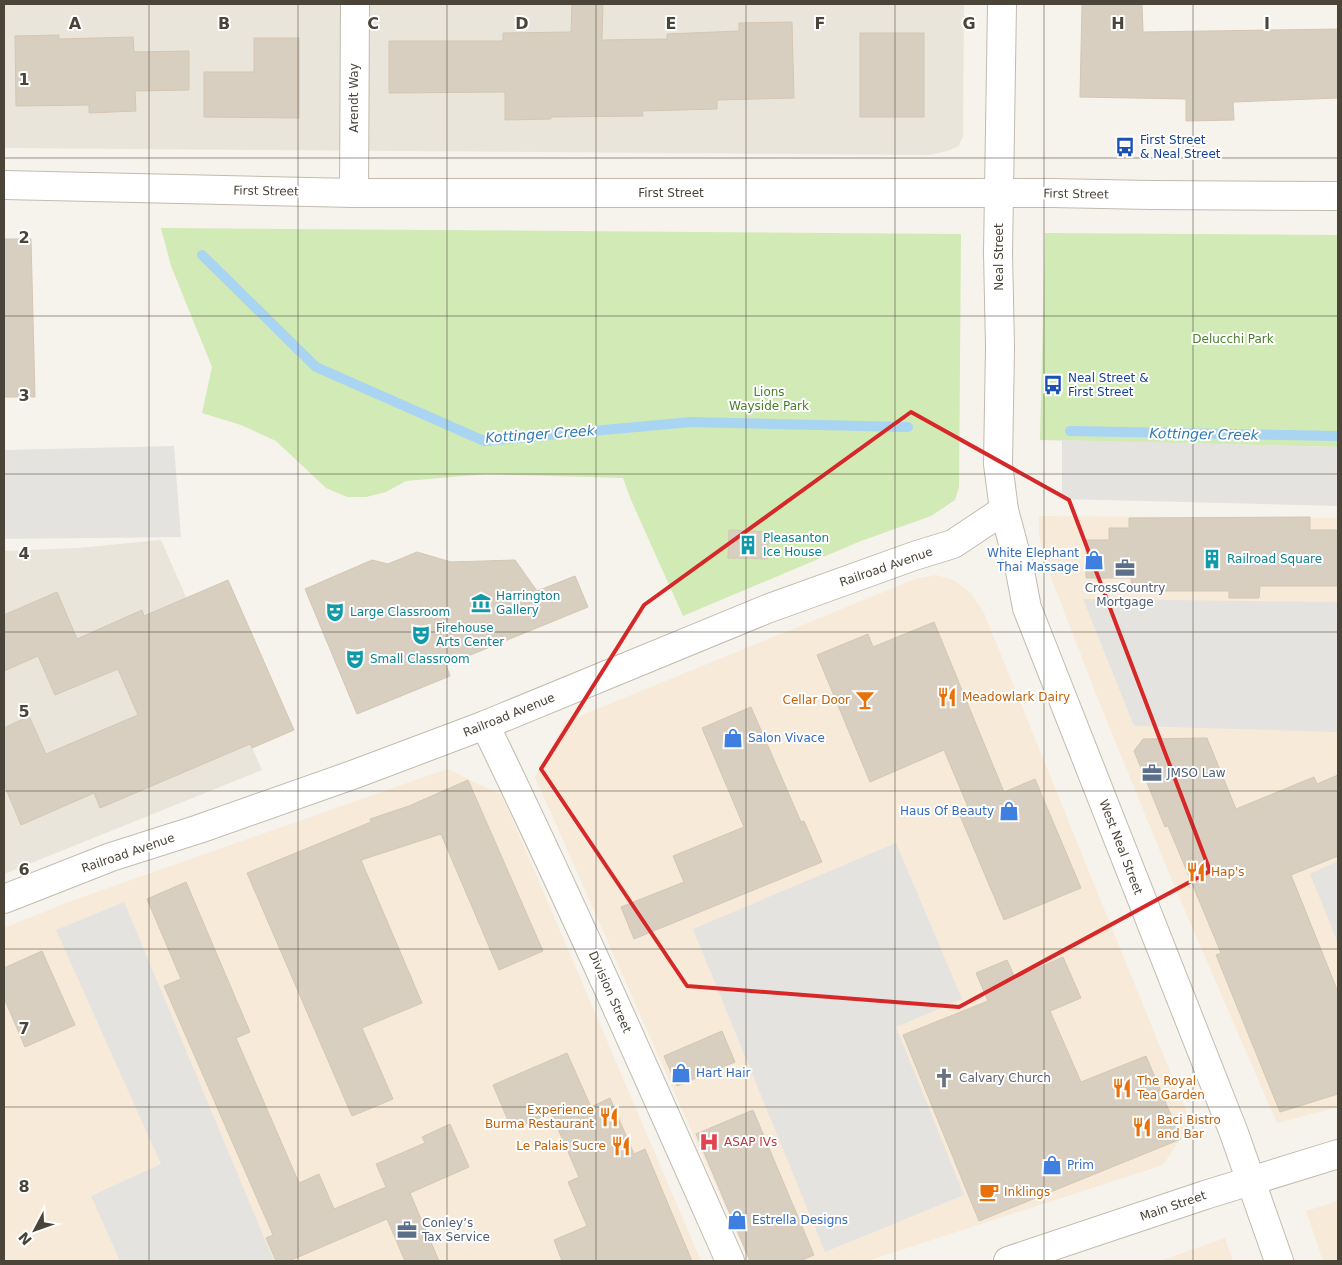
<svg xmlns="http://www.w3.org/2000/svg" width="1342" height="1265" font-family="'DejaVu Sans',sans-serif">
  <rect width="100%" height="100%" fill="#f6f3ec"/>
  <g fill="#eae5da">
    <polygon points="4,4 964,4 963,136 959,146 947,151 929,155 4,148"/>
    <polygon points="161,540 262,770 4,874 4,551 78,548"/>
  </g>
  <g fill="#f7ead8">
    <polygon points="1039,516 1338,518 1338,1107 1277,1123 1173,883 1096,694 1045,562 1039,535"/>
    <polygon points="936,575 953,580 970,592 984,613 1191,1123 1163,1165 867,1261 749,1261 535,777 565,722 915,579"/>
    <polygon points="447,769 502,795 701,1261 4,1261 4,928 71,901"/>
    <polygon points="1338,1201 1338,1261 1323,1261 1306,1211"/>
    <polygon points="1225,1238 1233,1261 1160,1261"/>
  </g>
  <g fill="#d2eab5">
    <polygon points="161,228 961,234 959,487 955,500 931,516 861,541 683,616 631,500 623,478 486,474 406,481 386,492 366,497 347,497 326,488 276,441 241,425 202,413 212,367 171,266"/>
    <polygon points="1045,233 1338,235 1338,447 1040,440"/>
  </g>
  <g fill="#e5e3e0">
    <polygon points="1062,440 1338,447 1338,506 1062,499"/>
    <polygon points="174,446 181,537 4,539 4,450"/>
    <polygon points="1083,599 1338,602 1338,732 1134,726"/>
    <polygon points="896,843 962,999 896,1027 964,1195 825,1252 693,929"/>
    <polygon points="1338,861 1338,943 1310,874"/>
    <polygon points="124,902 274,1261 120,1261 91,1196 161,1164 56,930"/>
  </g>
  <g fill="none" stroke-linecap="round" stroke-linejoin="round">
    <g stroke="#a9d4f2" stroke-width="10">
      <polyline points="202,255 316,367 484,441 691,422 908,427"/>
      <polyline points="1070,431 1338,436"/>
    </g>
  </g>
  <g fill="#d8cfc1" stroke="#d3c7b4">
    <polygon points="572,4 603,4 602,40 667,39 667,34 739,31 739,23 792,22 794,98 717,100 717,109 642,111 643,116 551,117 551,119 505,120 505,92 389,93 389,41 503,41 503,33 571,32"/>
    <polygon points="1082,4 1142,4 1143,32 1338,29 1338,98 1233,102 1234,120 1186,121 1186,99 1080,97"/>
    <rect x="860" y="33" width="64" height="84"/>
    <polygon points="59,35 59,39 133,37 134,52 189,51 189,90 135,91 136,111 89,113 89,105 16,106 15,36"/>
    <polygon points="254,38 299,38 299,118 204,117 204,72 254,72"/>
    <polygon points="4,239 31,239 35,397 4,397"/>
    <polygon points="1310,517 1310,530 1338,530 1338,586 1260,586 1259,598 1229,598 1229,591 1132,591 1131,578 1086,578 1086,540 1109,540 1109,528 1129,528 1129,518"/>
    <polygon points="729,530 769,532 767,559 728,558"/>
    <polygon points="417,552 451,562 515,560 537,591 575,576 588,607 446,665 450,676 357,714 305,589 372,560 388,564"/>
    <polygon points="228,580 294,730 252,748 250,744 100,808 94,793 21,825 4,784 4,728 29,716 46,754 138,715 118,669 55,695 38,656 4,671 4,615 57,592 77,639 142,610 144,616"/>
    <polygon points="934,622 1004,792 1035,779 1081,888 1004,920 958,811 968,807 944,750 870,782 817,655 868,634 873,647"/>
    <polygon points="751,707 801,822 804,821 822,862 634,939 621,907 684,882 673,856 744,827 702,728"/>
    <polygon points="1207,738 1236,809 1314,777 1317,784 1338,775 1338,856 1291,875 1338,992 1338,1094 1280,1112 1216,955 1221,953 1168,826 1165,827 1134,751 1143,739"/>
    <polygon points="468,780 543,951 499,970 441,834 361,860 422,1003 362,1028 393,1099 352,1116 247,873 371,822 370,819 409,806"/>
    <polygon points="186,882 250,1032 236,1038 299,1183 319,1174 334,1209 386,1187 376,1164 425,1143 422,1137 450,1124 469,1167 410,1193 439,1261 405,1261 387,1219 289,1261 276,1261 266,1238 273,1235 164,986 181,979 147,899"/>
    <polygon points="42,951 75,1025 25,1047 4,998 4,968"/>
    <polygon points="1063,957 1081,998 1050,1011 1081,1082 1146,1056 1181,1139 979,1221 903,1035 988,1001 976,973 1007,960 1015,978"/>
    <polygon points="722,1031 735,1062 677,1086 664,1056"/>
    <polygon points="567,1053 591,1107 610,1098 634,1154 645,1149 692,1261 562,1261 554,1240 587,1226 568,1182 579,1177 551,1113 512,1130 493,1085"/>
    <polygon points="753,1110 814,1255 800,1261 750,1261 696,1134"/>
  </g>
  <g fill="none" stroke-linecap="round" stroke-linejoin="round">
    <defs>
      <g id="minor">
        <polyline points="1002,4 998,253 1000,347 998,464 1004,510 1019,566 1027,608 1234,1133 1279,1261"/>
        <polyline points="4,185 354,193 1052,193 1151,195 1338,196"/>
        <polyline points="354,193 355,4"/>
        <path d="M485 725C571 902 650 1081 730 1261"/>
        <polyline points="4,899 111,857 199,829 355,774 485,725 767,609 914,556 953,544 1004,510"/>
        <polyline points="1008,1261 1205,1195 1338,1154"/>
      </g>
    </defs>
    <use href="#minor" stroke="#c2bbae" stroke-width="30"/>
    <use href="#minor" stroke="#fff" stroke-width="28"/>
  </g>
  <path fill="none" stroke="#d62828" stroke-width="4" stroke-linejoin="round" d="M911 412 1069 500 1210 871 959 1007 687 986 541 769 644 605Z"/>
  <path fill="none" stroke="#4b4439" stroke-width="1" stroke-opacity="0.55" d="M149 4V1261M298 4V1261M447 4V1261M596 4V1261M746 4V1261M895 4V1261M1044 4V1261M1193 4V1261M4 158H1338M4 316H1338M4 474H1338M4 632H1338M4 791H1338M4 949H1338M4 1107H1338"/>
  <defs>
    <symbol id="bus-bare" viewBox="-9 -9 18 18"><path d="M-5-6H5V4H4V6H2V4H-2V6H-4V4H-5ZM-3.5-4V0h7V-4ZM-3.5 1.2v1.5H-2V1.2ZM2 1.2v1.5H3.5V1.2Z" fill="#1a4fb4" stroke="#fff" stroke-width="2.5" paint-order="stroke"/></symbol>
    <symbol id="building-bare" viewBox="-9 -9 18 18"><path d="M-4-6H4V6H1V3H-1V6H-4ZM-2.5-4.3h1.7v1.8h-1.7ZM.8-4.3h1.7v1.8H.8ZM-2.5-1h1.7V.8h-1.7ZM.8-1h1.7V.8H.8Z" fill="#0f9aa8" stroke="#fff" stroke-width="2.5" paint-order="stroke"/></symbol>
    <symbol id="shop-bare" viewBox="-9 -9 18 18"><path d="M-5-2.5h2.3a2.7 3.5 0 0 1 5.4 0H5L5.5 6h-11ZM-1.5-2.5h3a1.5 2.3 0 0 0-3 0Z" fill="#3f7fe0" stroke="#fff" stroke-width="2.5" paint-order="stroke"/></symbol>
    <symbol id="office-bare" viewBox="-9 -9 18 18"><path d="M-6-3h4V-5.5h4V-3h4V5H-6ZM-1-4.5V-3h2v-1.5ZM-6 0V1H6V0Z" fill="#5c6f8a" stroke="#fff" stroke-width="2.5" paint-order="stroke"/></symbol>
    <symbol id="museum-bare" viewBox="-9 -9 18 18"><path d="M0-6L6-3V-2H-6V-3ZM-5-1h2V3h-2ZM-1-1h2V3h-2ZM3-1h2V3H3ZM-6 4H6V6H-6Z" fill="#0f9aa8" stroke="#fff" stroke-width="2.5" paint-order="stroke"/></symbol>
    <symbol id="theatre-bare" viewBox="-9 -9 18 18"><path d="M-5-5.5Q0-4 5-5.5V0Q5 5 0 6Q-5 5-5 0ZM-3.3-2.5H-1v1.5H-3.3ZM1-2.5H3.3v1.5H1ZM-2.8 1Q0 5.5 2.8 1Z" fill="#0f9aa8" stroke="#fff" stroke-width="2.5" paint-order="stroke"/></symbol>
    <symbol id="restaurant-bare" viewBox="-9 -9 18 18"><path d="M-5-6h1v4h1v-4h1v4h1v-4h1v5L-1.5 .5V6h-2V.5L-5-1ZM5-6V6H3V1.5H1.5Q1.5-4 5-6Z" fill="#e8710a" stroke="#fff" stroke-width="2.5" paint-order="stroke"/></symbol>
    <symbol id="bar-bare" viewBox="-9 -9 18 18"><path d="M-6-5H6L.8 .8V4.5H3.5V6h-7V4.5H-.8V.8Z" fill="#e8710a" stroke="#fff" stroke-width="2.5" paint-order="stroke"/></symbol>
    <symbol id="church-bare" viewBox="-9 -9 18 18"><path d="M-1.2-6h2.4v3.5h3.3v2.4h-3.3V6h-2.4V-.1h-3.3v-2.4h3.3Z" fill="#6b7280" stroke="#fff" stroke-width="2.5" paint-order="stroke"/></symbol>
    <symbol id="hospital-bare" viewBox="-9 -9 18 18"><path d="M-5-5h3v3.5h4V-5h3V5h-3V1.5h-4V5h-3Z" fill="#e0444e" stroke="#fff" stroke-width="2.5" paint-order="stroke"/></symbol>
    <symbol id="cafe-bare" viewBox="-9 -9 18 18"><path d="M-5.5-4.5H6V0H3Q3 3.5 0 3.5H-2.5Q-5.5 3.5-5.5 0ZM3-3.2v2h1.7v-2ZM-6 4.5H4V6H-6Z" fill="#e8710a" stroke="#fff" stroke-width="2.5" paint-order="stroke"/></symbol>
  </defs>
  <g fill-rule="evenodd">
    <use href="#bus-bare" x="1111" y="133" width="28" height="28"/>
    <use href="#bus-bare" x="1039" y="371" width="28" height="28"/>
    <use href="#building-bare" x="734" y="531" width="28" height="28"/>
    <use href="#building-bare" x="1198" y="545" width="28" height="28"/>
    <use href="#shop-bare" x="1080" y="546" width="28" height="28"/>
    <use href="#office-bare" x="1111" y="554" width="28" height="28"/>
    <use href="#museum-bare" x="467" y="589" width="28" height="28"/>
    <use href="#theatre-bare" x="321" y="598" width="28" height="28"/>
    <use href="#theatre-bare" x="407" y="621" width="28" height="28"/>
    <use href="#theatre-bare" x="341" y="645" width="28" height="28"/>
    <use href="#restaurant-bare" x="933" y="683" width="28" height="28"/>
    <use href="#bar-bare" x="851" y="686" width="28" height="28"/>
    <use href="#shop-bare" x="719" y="724" width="28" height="28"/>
    <use href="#office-bare" x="1138" y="759" width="28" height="28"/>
    <use href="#shop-bare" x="995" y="797" width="28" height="28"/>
    <use href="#restaurant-bare" x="1182" y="858" width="28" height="28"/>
    <use href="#shop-bare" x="667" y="1059" width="28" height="28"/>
    <use href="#church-bare" x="930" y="1064" width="28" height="28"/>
    <use href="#restaurant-bare" x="1108" y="1074" width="28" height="28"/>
    <use href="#restaurant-bare" x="595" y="1103" width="28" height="28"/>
    <use href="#restaurant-bare" x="1128" y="1113" width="28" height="28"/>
    <use href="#hospital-bare" x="695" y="1128" width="28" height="28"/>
    <use href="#restaurant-bare" x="607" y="1132" width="28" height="28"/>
    <use href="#shop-bare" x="1038" y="1151" width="28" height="28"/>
    <use href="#cafe-bare" x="975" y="1178" width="28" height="28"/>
    <use href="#shop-bare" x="723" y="1206" width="28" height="28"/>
    <use href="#office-bare" x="393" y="1216" width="28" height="28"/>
  </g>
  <g text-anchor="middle" stroke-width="4" stroke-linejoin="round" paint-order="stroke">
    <g font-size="12" fill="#4b4439" stroke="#fff">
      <text transform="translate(354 98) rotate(-90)" y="4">Arendt Way</text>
      <text transform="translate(266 191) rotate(1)" y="4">First Street</text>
      <text x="671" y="197">First Street</text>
      <text transform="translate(1076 194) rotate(1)" y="4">First Street</text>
      <text transform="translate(999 257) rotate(-90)" y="4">Neal Street</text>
      <text transform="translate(886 567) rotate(-19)" y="4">Railroad Avenue</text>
      <text transform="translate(509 715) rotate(-22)" y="4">Railroad Avenue</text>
      <text transform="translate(1121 847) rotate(69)" y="4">West Neal Street</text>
      <text transform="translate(128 853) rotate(-19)" y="4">Railroad Avenue</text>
      <text transform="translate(610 992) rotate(66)" y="4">Division Street</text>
      <text transform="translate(1173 1206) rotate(-19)" y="4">Main Street</text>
    </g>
    <g font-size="12" fill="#164399" stroke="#fff" text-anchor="start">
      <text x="1140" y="144">First Street<tspan x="1140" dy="14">&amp; Neal Street</tspan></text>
      <text x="1068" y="382">Neal Street &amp;<tspan x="1068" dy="14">First Street</tspan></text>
    </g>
    <g font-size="12" fill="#4a7f2a" stroke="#fff">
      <text x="1233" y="343">Delucchi Park</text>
      <text x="769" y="396">Lions<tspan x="769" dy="14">Wayside Park</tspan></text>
    </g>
    <g font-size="12" fill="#0d838f" stroke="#fff" text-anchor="start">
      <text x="763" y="542">Pleasanton<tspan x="763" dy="14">Ice House</tspan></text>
      <text x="1227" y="563">Railroad Square</text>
      <text x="496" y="600">Harrington<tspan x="496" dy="14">Gallery</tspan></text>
      <text x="350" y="616">Large Classroom</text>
      <text x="436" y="632">Firehouse<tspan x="436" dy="14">Arts Center</tspan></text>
      <text x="370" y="663">Small Classroom</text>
    </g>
    <g font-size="12" fill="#366cbe" stroke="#fff" text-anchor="start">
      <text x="1079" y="557" text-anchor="end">White Elephant<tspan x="1079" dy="14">Thai Massage</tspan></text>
      <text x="748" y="742">Salon Vivace</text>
      <text x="994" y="815" text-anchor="end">Haus Of Beauty</text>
      <text x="696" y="1077">Hart Hair</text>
      <text x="1067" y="1169">Prim</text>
      <text x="752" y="1224">Estrella Designs</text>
    </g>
    <g font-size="12" fill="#4e5e75" stroke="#fff" text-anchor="start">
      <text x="1125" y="592" text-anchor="middle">CrossCountry<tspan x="1125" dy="14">Mortgage</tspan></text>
      <text x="1167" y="777">JMSO Law</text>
      <text x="422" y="1227">Conley’s<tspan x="422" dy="14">Tax Service</tspan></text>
    </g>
    <g font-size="12" fill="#c56008" stroke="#fff" text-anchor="start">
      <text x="962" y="701">Meadowlark Dairy</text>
      <text x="850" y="704" text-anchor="end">Cellar Door</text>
      <text x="1211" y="876">Hap's</text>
      <text x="1137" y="1085">The Royal<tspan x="1137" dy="14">Tea Garden</tspan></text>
      <text x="594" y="1114" text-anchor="end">Experience<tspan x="594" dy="14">Burma Restaurant</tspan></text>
      <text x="1157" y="1124">Baci Bistro<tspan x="1157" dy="14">and Bar</tspan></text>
      <text x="606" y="1150" text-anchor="end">Le Palais Sucre</text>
      <text x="1004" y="1196">Inklings</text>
    </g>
    <g font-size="12" fill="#5b616d" stroke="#fff" text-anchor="start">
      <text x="959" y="1082">Calvary Church</text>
    </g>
    <g font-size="12" fill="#be3a42" stroke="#fff" text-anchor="start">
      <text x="724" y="1146">ASAP IVs</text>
    </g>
    <g font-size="14" font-style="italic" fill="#2e7ab2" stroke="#fff">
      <text transform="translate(540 434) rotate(-4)" y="5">Kottinger Creek</text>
      <text transform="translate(1204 434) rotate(1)" y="5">Kottinger Creek</text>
    </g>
  </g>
  <g font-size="16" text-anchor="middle" font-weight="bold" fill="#4b4439" stroke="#fff" stroke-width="4" stroke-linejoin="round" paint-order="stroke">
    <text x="75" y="29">A</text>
    <text x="224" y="29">B</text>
    <text x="373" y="29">C</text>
    <text x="522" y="29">D</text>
    <text x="671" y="29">E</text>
    <text x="820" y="29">F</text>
    <text x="969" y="29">G</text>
    <text x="1118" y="29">H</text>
    <text x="1267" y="29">I</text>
    <text x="24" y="85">1</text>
    <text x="24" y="243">2</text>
    <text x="24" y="401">3</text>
    <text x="24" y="559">4</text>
    <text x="24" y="717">5</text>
    <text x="24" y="875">6</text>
    <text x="24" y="1034">7</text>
    <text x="24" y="1192">8</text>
  </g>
  <rect width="1342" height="1265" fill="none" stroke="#4b4439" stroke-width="10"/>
  <g transform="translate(35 1230) rotate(229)" stroke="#ffffff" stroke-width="4" paint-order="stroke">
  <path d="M0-4L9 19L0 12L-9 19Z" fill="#4b4439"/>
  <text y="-8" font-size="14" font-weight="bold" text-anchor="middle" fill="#4b4439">N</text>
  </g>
</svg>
